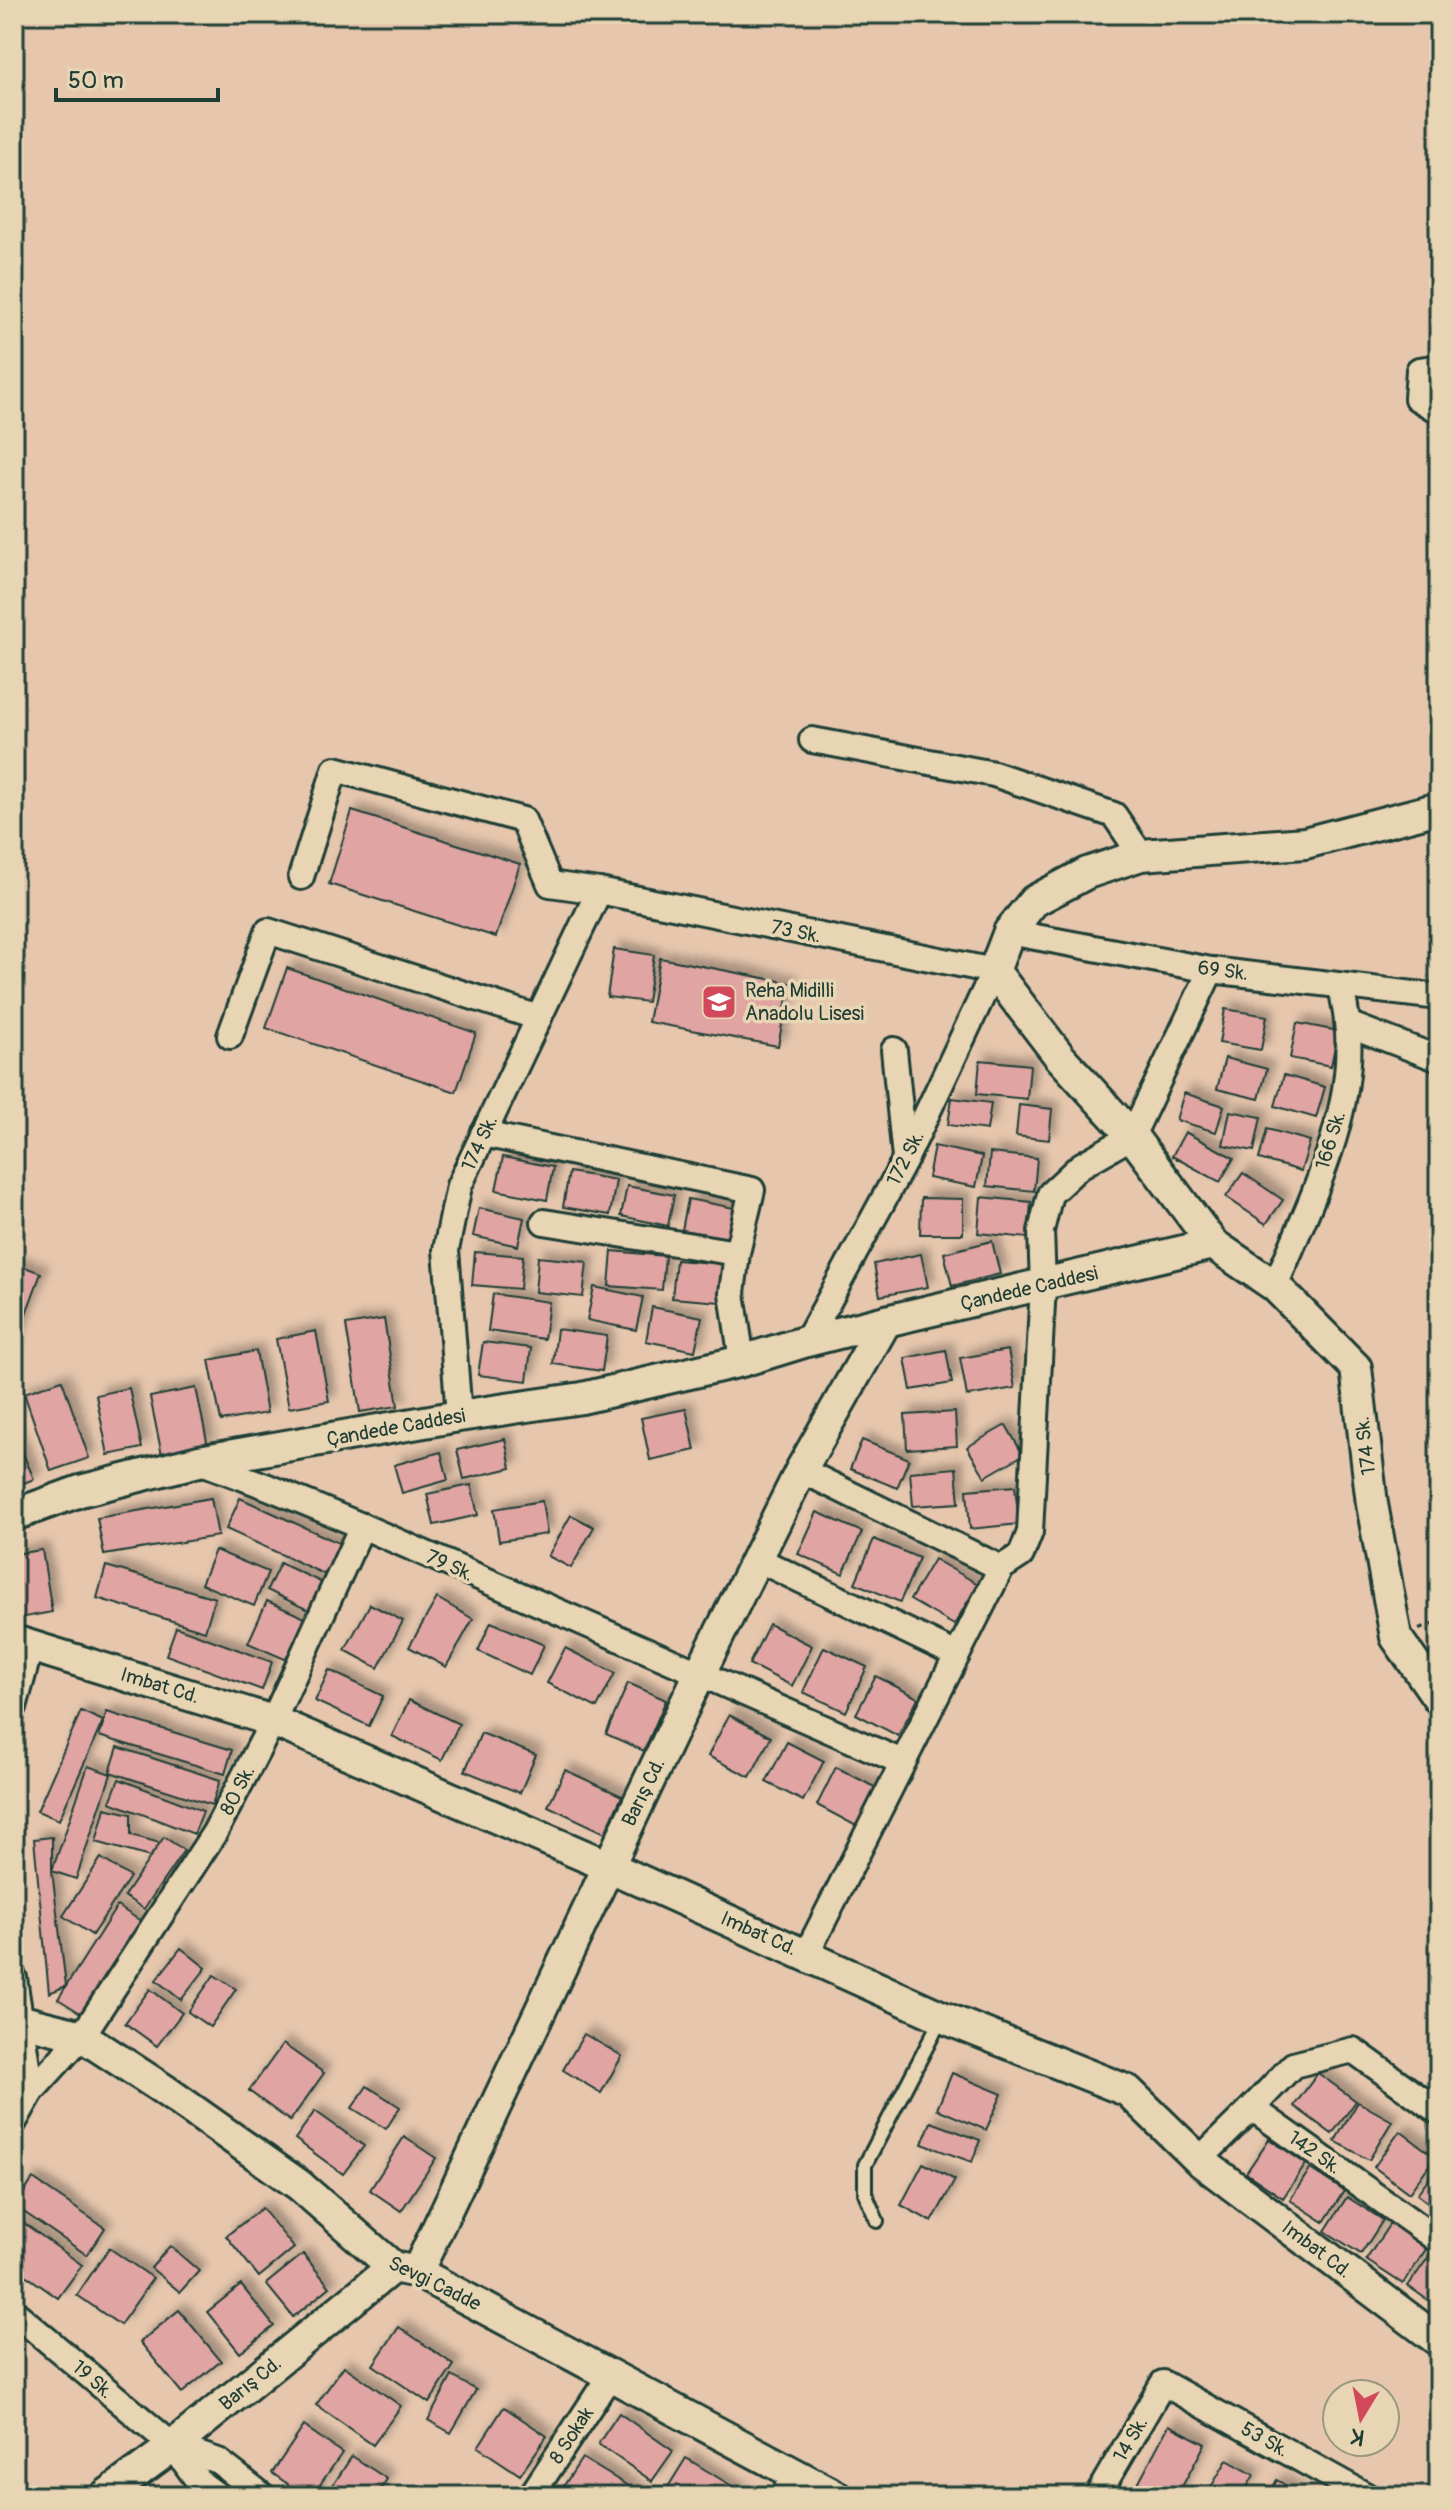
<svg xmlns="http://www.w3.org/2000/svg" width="1453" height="2510" font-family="Pangolin,sans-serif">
  <defs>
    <filter id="shadow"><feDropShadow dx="7" dy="-7" stdDeviation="4" flood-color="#0004"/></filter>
  </defs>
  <rect width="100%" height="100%" fill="#e6c7ae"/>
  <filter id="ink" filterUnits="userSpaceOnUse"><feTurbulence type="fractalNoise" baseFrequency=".0125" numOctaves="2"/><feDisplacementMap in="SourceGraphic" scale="16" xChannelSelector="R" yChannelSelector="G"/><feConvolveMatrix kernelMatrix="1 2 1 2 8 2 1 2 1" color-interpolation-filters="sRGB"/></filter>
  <g filter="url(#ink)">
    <g fill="#e0a5a3" stroke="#1f3d34" stroke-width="2" filter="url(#shadow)">
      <polygon points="352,811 520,864 496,937 329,884"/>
      <polygon points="614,949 654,955 647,1002 607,997"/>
      <polygon points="660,958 790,983 778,1046 648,1022"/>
      <polygon points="287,968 476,1033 456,1092 266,1028"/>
      <polygon points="1225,1009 1267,1016 1261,1050 1219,1043"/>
      <polygon points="1297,1023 1338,1031 1331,1066 1290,1058"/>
      <polygon points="1225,1058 1267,1069 1259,1099 1217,1089"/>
      <polygon points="980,1060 1030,1065 1027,1099 977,1094"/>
      <polygon points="1284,1075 1325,1087 1316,1118 1275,1106"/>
      <polygon points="1184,1093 1224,1106 1216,1132 1176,1120"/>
      <polygon points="952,1098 991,1103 987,1130 948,1125"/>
      <polygon points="1019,1105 1052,1109 1049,1140 1016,1136"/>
      <polygon points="1230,1111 1261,1117 1254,1151 1223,1145"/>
      <polygon points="1267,1129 1310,1141 1301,1171 1259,1159"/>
      <polygon points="1185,1132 1234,1158 1220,1182 1172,1156"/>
      <polygon points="934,1146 982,1156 976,1187 928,1178"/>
      <polygon points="990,1153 1037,1158 1034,1191 987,1186"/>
      <polygon points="503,1157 553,1167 547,1200 496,1190"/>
      <polygon points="569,1172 616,1180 610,1215 563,1207"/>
      <polygon points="1243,1173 1283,1200 1266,1224 1226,1197"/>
      <polygon points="627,1186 674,1195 668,1226 621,1216"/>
      <polygon points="981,1197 1031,1202 1028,1238 978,1233"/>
      <polygon points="921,1198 963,1199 963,1234 920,1234"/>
      <polygon points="688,1199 734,1208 728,1238 682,1230"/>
      <polygon points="479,1208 524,1218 518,1246 473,1236"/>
      <polygon points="992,1241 1000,1274 952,1286 944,1253"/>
      <polygon points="612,1251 665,1256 662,1290 609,1286"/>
      <polygon points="475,1252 523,1256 520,1289 472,1285"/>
      <polygon points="921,1254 928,1287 880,1296 874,1264"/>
      <polygon points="538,1257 587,1262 583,1297 535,1292"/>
      <polygon points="676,1260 724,1264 720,1302 672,1298"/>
      <polygon points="14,1263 41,1273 14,1346"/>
      <polygon points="594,1287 643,1297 636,1330 587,1320"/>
      <polygon points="493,1294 549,1302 544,1339 488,1331"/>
      <polygon points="652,1307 702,1317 695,1351 646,1341"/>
      <polygon points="384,1319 398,1406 360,1412 346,1325"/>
      <polygon points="557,1329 607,1336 602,1371 553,1364"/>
      <polygon points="316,1331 329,1401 289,1408 276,1339"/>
      <polygon points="483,1342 531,1348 527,1381 478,1375"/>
      <polygon points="946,1350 952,1383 911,1390 905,1358"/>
      <polygon points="1008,1350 1015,1388 967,1396 960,1358"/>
      <polygon points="256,1351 267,1413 221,1421 209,1360"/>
      <polygon points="62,1380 89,1458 51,1471 24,1393"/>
      <polygon points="129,1388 142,1448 108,1455 96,1395"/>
      <polygon points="196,1388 208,1446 162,1455 150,1397"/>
      <polygon points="686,1409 695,1450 650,1460 641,1418"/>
      <polygon points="955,1412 957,1446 907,1449 905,1415"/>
      <polygon points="1006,1425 1023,1455 985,1477 967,1447"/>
      <polygon points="14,1433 34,1479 14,1487"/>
      <polygon points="505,1439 511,1468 464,1479 457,1450"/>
      <polygon points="862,1440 909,1459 897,1488 850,1469"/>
      <polygon points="441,1452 448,1480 402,1493 394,1465"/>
      <polygon points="956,1468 959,1503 913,1506 910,1472"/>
      <polygon points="471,1485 478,1515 434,1525 427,1494"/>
      <polygon points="1015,1486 1019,1524 970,1529 967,1490"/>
      <polygon points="211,1498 218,1536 104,1555 97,1518"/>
      <polygon points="240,1498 343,1545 328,1576 226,1529"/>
      <polygon points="542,1501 547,1534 499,1541 494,1509"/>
      <polygon points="817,1512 862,1532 843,1574 798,1554"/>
      <polygon points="571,1515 594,1527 571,1568 548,1556"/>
      <polygon points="874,1539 919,1558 900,1602 855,1583"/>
      <polygon points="42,1550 52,1612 14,1619 14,1554"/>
      <polygon points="215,1550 268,1572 254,1606 201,1584"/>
      <polygon points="934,1559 978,1584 954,1625 910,1600"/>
      <polygon points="280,1563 325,1584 312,1612 267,1590"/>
      <polygon points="106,1566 215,1598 205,1631 97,1598"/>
      <polygon points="437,1598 473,1619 446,1667 409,1647"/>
      <polygon points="267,1601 305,1618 287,1660 248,1643"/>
      <polygon points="370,1604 403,1621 378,1668 345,1650"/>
      <polygon points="491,1622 544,1645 530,1675 478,1651"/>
      <polygon points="769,1624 812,1646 792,1686 749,1664"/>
      <polygon points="176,1627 272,1662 262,1690 166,1655"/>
      <polygon points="824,1647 867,1667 846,1712 803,1692"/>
      <polygon points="565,1648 615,1673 597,1708 547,1683"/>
      <polygon points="329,1670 383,1696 369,1726 315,1701"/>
      <polygon points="876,1676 918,1698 898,1736 856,1714"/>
      <polygon points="628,1683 666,1700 644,1751 606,1734"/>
      <polygon points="409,1700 459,1724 442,1760 392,1736"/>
      <polygon points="81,1711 103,1721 59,1820 37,1811"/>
      <polygon points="107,1712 232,1750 225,1774 99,1736"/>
      <polygon points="729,1715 771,1737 750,1777 708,1756"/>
      <polygon points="481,1733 536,1755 520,1793 465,1771"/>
      <polygon points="787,1742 824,1761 803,1801 766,1782"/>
      <polygon points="118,1747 220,1780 212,1805 110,1772"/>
      <polygon points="88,1766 111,1774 76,1879 52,1871"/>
      <polygon points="836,1767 880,1790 860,1828 817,1805"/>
      <polygon points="565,1770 622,1796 605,1833 548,1806"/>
      <polygon points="119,1779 203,1811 194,1834 110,1802"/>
      <polygon points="105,1808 131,1814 131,1835 160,1843 150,1857 96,1842"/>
      <polygon points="52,1837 52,1871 66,1986 49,1993 34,1839"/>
      <polygon points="164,1837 184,1850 144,1909 124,1896"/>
      <polygon points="101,1858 130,1877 92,1935 63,1916"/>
      <polygon points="117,1906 141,1921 82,2014 58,1999"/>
      <polygon points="181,1948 206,1968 181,2000 156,1980"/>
      <polygon points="214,1975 236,1989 210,2027 188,2012"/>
      <polygon points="150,1989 182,2013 157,2046 125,2023"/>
      <polygon points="584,2034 622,2056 601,2093 563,2070"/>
      <polygon points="283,2044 324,2073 290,2121 249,2091"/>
      <polygon points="952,2073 1002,2094 986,2130 937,2109"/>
      <polygon points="1318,2073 1356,2101 1332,2134 1294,2106"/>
      <polygon points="367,2086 400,2107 386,2129 352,2108"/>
      <polygon points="1358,2102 1392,2121 1369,2160 1335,2141"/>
      <polygon points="315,2111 364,2146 343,2174 295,2139"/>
      <polygon points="931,2122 980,2140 972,2162 922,2144"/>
      <polygon points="1400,2131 1435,2157 1409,2193 1374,2167"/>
      <polygon points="404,2137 436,2158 401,2211 370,2190"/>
      <polygon points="1269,2139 1306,2164 1283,2198 1246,2173"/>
      <polygon points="923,2163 955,2180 932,2222 901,2205"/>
      <polygon points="1439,2164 1439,2211 1417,2194"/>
      <polygon points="1310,2169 1344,2191 1324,2222 1290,2200"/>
      <polygon points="33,2179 105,2228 87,2255 15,2206"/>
      <polygon points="1347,2197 1383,2220 1361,2254 1325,2231"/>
      <polygon points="262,2208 294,2248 259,2277 226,2236"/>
      <polygon points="14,2216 82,2265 58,2298 14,2267"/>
      <polygon points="1391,2222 1428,2246 1403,2284 1366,2260"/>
      <polygon points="170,2246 199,2271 180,2292 151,2268"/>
      <polygon points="109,2248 153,2278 120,2325 77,2295"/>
      <polygon points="1435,2248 1439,2251 1439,2308 1408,2286"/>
      <polygon points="303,2254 330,2287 293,2317 266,2284"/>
      <polygon points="241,2285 274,2326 240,2353 207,2312"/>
      <polygon points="179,2310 221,2361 182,2393 140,2342"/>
      <polygon points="399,2327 454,2365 429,2403 373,2365"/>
      <polygon points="344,2366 401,2406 373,2445 316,2405"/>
      <polygon points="452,2376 476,2390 451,2433 428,2420"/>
      <polygon points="504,2407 547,2436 520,2475 478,2447"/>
      <polygon points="619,2413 673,2451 652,2481 598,2444"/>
      <polygon points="1169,2425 1205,2444 1177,2496 1158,2496 1137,2485"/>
      <polygon points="304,2426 342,2453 312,2496 305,2496 272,2473"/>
      <polygon points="352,2456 387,2479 376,2496 326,2496"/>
      <polygon points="582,2458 643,2495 642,2496 570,2496 561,2490"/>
      <polygon points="686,2458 740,2491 737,2496 663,2495"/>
      <polygon points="1227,2460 1254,2475 1242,2496 1228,2496 1211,2487"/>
      <polygon points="1277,2480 1303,2496 1268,2496"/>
    </g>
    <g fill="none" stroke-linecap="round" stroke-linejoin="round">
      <defs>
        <polyline id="service" points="877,2221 865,2193 865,2165 942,2017"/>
        <g id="minor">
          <polyline points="1439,367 1419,370 1417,398 1439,411"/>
          <polyline points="812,740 994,774 1114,815 1141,855"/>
          <polyline points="301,877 335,769 523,820 550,884 599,891 994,971 905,1160 807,1341"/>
          <polyline points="1009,932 1211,970 1439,997"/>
          <polyline points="1348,1024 1439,1059"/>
          <polyline points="230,1036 268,931 539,1018"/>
          <polyline points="894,1050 905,1158"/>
          <polyline points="483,1134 752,1190 737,1253 732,1293 742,1361"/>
          <polyline points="544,1222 737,1253"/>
          <path d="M1275 1286C1308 1206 1358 1111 1347 1022 1346 1010 1343 998 1341 986"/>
          <polyline points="459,1416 446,1250 459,1186 599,891"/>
          <polyline points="199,1461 268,1487 362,1526 902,1762"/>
          <polyline points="801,1470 1001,1568"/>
          <polyline points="757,1559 957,1655"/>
          <polyline points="14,1707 31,1645"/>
          <polyline points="806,1955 1001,1568 1021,1555 1030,1532 1043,1285 1041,1231 1050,1194 1080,1166 1132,1136 1211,970"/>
          <polyline points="14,1978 31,2092"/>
          <polyline points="1252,2108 1293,2065 1353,2050 1439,2112"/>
          <polyline points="14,2122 31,2092 82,2036 215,1832 273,1721 362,1526"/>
          <polyline points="1199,2160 1252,2108 1439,2241"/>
          <polyline points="14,2312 173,2446 199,2482 218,2496"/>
          <polyline points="173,2446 218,2461 263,2496"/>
          <polyline points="531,2496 611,2374"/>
          <polyline points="784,2496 793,2474"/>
          <polyline points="1097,2496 1163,2383 1367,2496"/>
        </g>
        <g id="tertiary">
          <polyline points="1439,808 1305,843 1141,855 1087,873 1034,901 1009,932 994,971 1060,1057 1132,1136 1213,1244 1275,1286 1356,1368 1372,1504 1396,1637 1439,1699"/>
          <polyline points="14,1515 80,1491 199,1461 459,1416 582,1398 742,1361 807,1341 886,1321 1213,1244"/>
          <polyline points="14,1641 273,1721 608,1866 942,2017 1128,2091 1199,2160 1439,2341"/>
          <polyline points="14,2019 82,2036 163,2089 299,2185 393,2267 417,2272 836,2496"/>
          <polyline points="417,2272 699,1675 801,1470 886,1321"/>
          <polyline points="105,2496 173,2446 393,2267"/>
        </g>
      </defs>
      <use href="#service" stroke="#1f3d34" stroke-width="18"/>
      <use href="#minor" stroke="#1f3d34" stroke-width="30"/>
      <use href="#tertiary" stroke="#1f3d34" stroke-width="36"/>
      <polyline stroke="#1f3d34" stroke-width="4" stroke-dasharray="6 6" stroke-linecap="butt" points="1419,1629 1439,1622"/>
      <use href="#service" stroke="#e8d5b3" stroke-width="12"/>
      <use href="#minor" stroke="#e8d5b3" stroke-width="24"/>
      <use href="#tertiary" stroke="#e8d5b3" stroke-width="30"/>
    </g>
  </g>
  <defs>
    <symbol id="school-square" viewBox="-11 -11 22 22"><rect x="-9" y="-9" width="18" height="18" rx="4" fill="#d1495b" stroke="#e8d5b3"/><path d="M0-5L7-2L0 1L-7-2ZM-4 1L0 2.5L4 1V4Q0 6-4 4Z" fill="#fff"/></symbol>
  </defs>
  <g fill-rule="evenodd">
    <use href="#school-square" x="699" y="982" width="40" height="40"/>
  </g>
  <g text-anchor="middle" stroke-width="7" stroke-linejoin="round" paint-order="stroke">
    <g font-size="20" fill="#1f3d34" stroke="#e8d5b3">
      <text transform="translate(796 931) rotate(11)" y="7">73 Sk.</text>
      <text transform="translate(1223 970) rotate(7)" y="7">69 Sk.</text>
      <text transform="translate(1330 1140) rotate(-73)" y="7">166 Sk.</text>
      <text transform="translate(479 1143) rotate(-65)" y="7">174 Sk.</text>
      <text transform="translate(905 1158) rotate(-63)" y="7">172 Sk.</text>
      <text transform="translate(1029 1288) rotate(-13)" y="7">Çandede Caddesi</text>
      <text transform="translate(396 1427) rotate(-10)" y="7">Çandede Caddesi</text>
      <text transform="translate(1365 1446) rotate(-97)" y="7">174 Sk.</text>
      <text transform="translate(450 1565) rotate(24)" y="7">79 Sk.</text>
      <text transform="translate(160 1685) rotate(17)" y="7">Imbat Cd.</text>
      <text transform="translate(237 1790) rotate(-63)" y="7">80 Sk.</text>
      <text transform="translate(643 1792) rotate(-64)" y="7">Barış Cd.</text>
      <text transform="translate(759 1933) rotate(24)" y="7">Imbat Cd.</text>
      <text transform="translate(1315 2152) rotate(35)" y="7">142 Sk.</text>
      <text transform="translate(1317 2249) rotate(37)" y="7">Imbat Cd.</text>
      <text transform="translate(435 2283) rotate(26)" y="7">Sevgi Cadde</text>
      <text transform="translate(93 2379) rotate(41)" y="7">19 Sk.</text>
      <text transform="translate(250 2383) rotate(-39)" y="7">Barış Cd.</text>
      <text transform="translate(571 2435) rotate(-57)" y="7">8 Sokak</text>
      <text transform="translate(1130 2439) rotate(-60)" y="7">14 Sk.</text>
      <text transform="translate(1265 2439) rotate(29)" y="7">53 Sk.</text>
    </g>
    <g font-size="20" fill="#1f3d34" stroke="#e8d5b3" text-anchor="start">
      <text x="745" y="997">Reha Midilli<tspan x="745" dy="23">Anadolu Lisesi</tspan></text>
    </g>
  </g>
  <rect width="1453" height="2510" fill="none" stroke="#e8d5b3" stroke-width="48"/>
  <rect x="24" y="24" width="1405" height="2462" fill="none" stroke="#1f3d34" stroke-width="3" filter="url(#ink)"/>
  <g transform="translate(1361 2418) rotate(190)"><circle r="38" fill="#e8d5b3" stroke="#989880" stroke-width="2"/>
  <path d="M0-6L14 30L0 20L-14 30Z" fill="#d1495b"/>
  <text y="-12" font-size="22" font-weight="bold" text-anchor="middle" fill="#1f3d34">K</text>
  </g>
  <path d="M56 88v12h162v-12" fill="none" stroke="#1f3d34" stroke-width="4"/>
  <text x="68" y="88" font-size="24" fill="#1f3d34" stroke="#e8d5b3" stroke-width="6" paint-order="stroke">50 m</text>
</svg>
